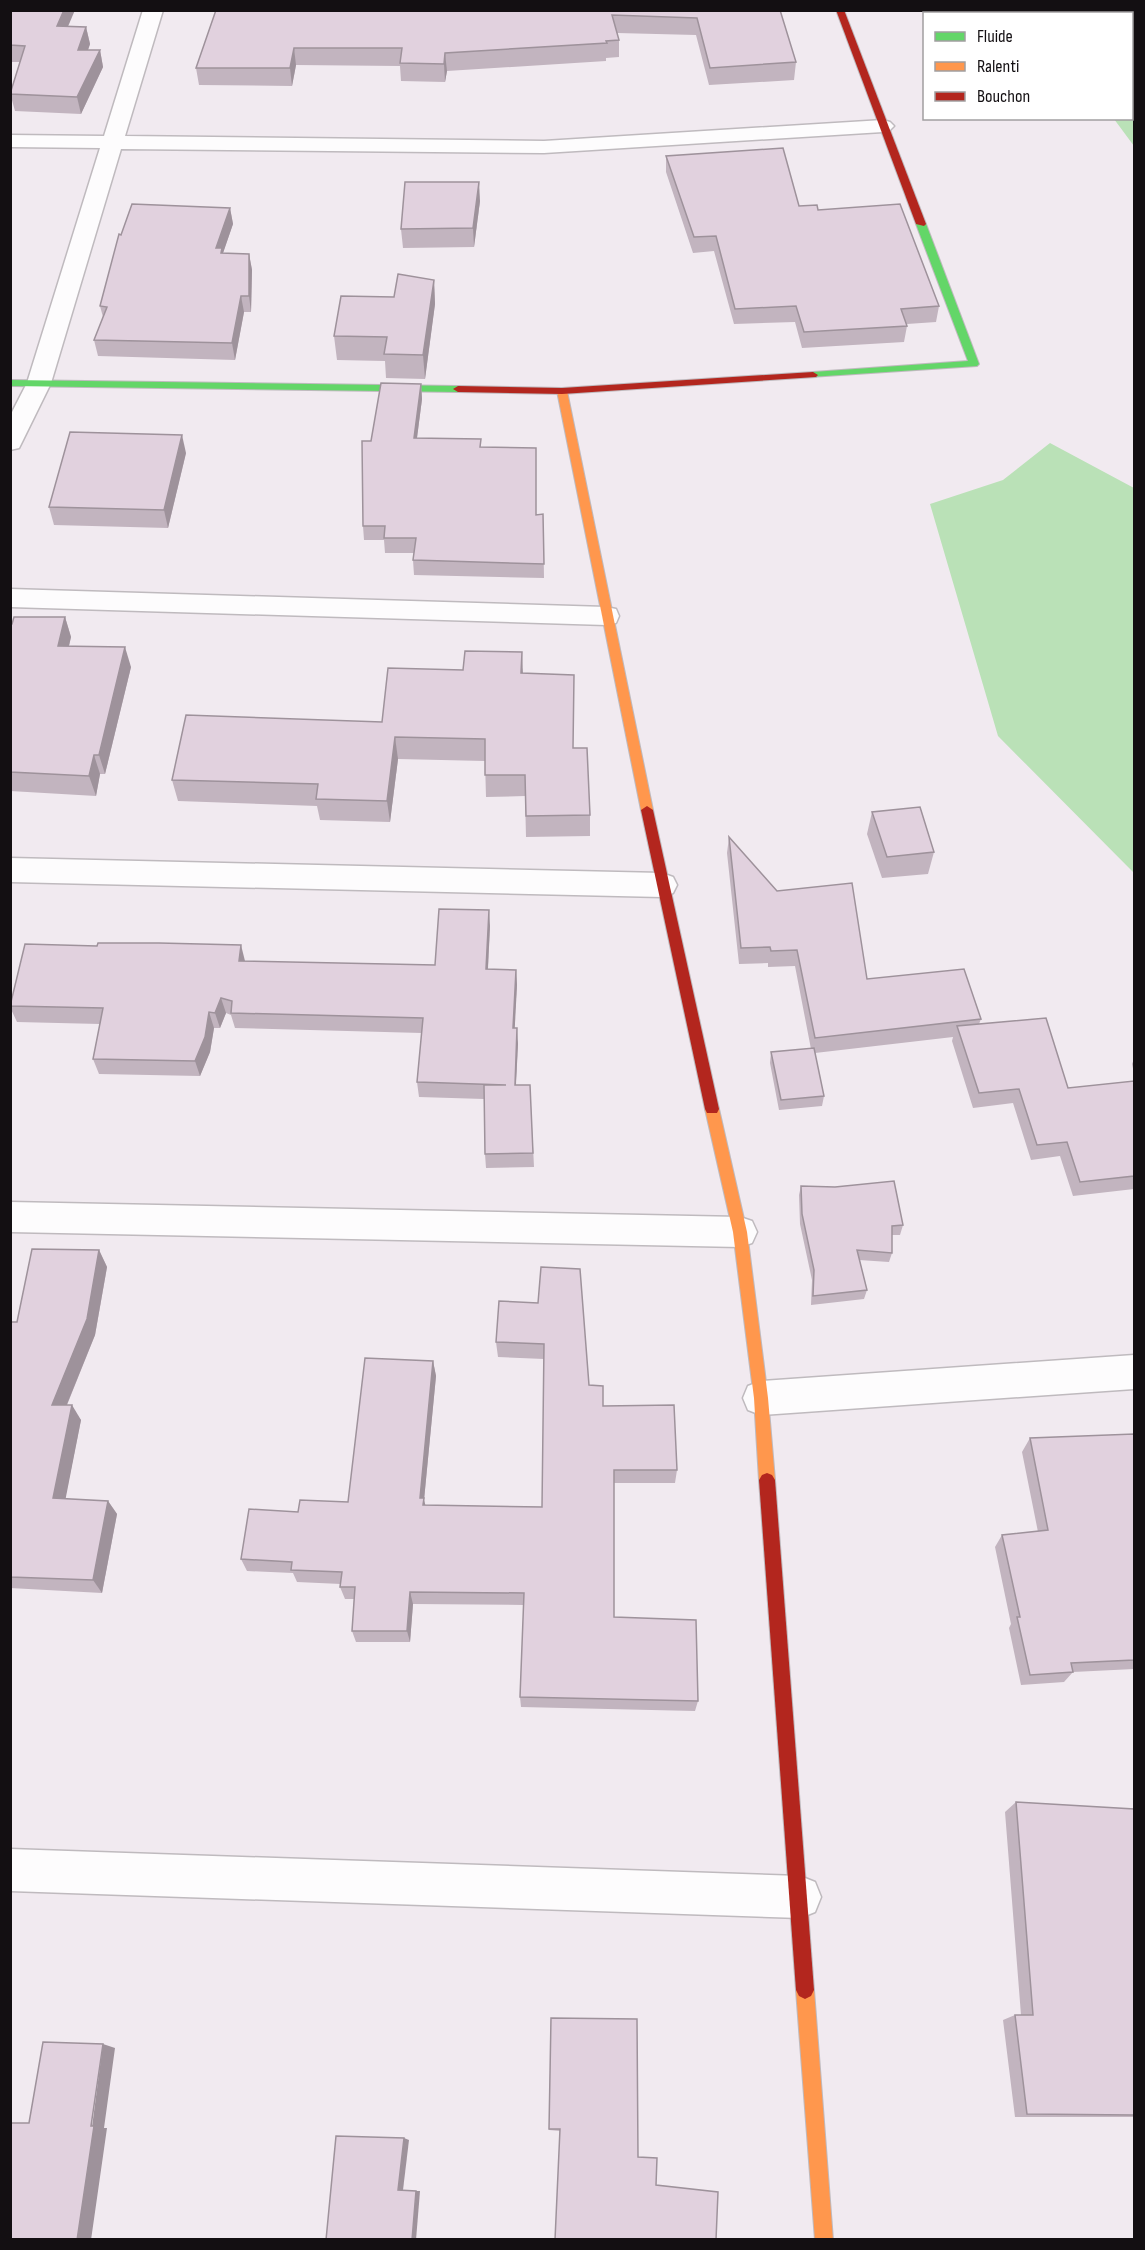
<svg xmlns="http://www.w3.org/2000/svg" width="1145" height="2250" font-family="'Sofia Sans Condensed',sans-serif">
  <rect width="100%" height="100%" fill="#f1eaf0"/>
  <g fill="#bae1b7">
    <polygon points="1134,50 1134,146 1114,119 1132,118 1132,52"/>
    <polygon points="1050,443 1134,488 1134,873 998,736 930,504 1003,480"/>
  </g>
  <g fill="none" stroke-linecap="round" stroke-linejoin="round">
    <defs>
      <g id="street">
        <polygon points="143,10 163,10 125,136 544,141 883,120 890,122 894,126 890,130 883,132 544,153 121,149 51,383 22,442 19,448 10,450 10,416 27,383 100,148 10,147 10,135 104,136"/>
        <polygon points="10,589 606,607 616,609 619,616 616,623 606,625 10,607"/>
        <polygon points="10,858 662,873 673,877 677,885 673,893 662,897 10,882"/>
        <polygon points="10,1202 740,1217 752,1221 757,1232 752,1243 740,1247 10,1232"/>
        <polygon points="1134,1355 1134,1389 761,1415 748,1410 743,1398 748,1386 761,1381"/>
        <polygon points="10,1849 800,1876 815,1882 821,1897 815,1912 800,1918 10,1891"/>
      </g>
      <g id="fast">
        <polygon points="921,221 926,224 979,364 977,366 810,377 808,375 813,372 968,361 916,224"/>
        <polygon points="10,380 458,386 463,389 458,392 10,386"/>
      </g>
      <g id="slow">
        <polygon points="562,388 567,391 653,810 647,814 641,810 557,391"/>
        <polygon points="712,1103 717,1105 719,1109 747,1232 768,1398 775,1480 772,1485 767,1487 762,1485 759,1480 754,1398 733,1232 705,1109 707,1105"/>
        <polygon points="805,1981 811,1984 814,1990 833,2240 815,2240 796,1990 799,1984"/>
      </g>
      <g id="jam">
        <polygon points="836,10 844,10 926,224 924,226 916,224"/>
        <polygon points="813,372 818,375 816,377 562,394 458,392 453,389 458,386 562,388"/>
        <polygon points="647,806 653,810 719,1109 717,1113 707,1113 705,1109 641,810"/>
        <polygon points="767,1473 772,1475 775,1480 814,1990 811,1996 805,1999 799,1996 796,1990 759,1480 762,1475"/>
      </g>
    </defs>
    <use href="#street" stroke="#bfbabe" stroke-width="3"/>
    <use href="#fast" stroke="#bfbabe" stroke-width="2"/>
    <use href="#slow" stroke="#bfbabe" stroke-width="2"/>
    <use href="#jam" stroke="#bfbabe" stroke-width="2"/>
    <use href="#street" fill="#fdfcfd" fill-rule="evenodd"/>
    <use href="#fast" fill="#63d668" fill-rule="evenodd"/>
    <use href="#slow" fill="#ff974d" fill-rule="evenodd"/>
    <use href="#jam" fill="#b3261e" fill-rule="evenodd"/>
  </g>
  <g fill="#c2b4bf">
    <polygon points="10,10 68,27 86,27 90,44 88,50 100,50 103,67 81,114 15,111 10,93 20,62 10,62"/>
    <polygon points="216,10 780,10 796,62 794,80 709,85 696,35 617,33 619,40 619,57 606,58 606,61 447,71 445,82 401,81 400,66 296,65 292,86 199,85 196,68"/>
    <polygon points="666,156 799,206 818,210 939,306 936,322 907,324 907,326 904,342 802,348 795,322 734,324 714,251 693,253 666,172"/>
    <polygon points="480,201 474,247 403,248 401,229"/>
    <polygon points="230,208 233,224 223,253 249,254 252,270 251,312 244,312 235,360 98,356 94,340 103,317 100,306 121,235"/>
    <polygon points="434,280 435,304 425,379 386,378 385,361 337,360 334,336 394,297"/>
    <polygon points="421,384 422,399 417,438 481,447 536,515 543,514 544,578 414,575 413,560 414,553 385,553 384,540 364,540 363,526 371,441"/>
    <polygon points="186,453 168,528 54,525 49,507"/>
    <polygon points="65,617 71,637 69,646 131,667 105,774 100,774 96,796 10,791 10,624"/>
    <polygon points="523,673 573,748 590,815 590,836 526,837 525,796 486,797 485,761 398,759 390,822 320,820 317,806 178,801 172,780 382,722"/>
    <polygon points="872,812 934,852 928,874 882,878 867,834"/>
    <polygon points="729,837 777,891 867,979 981,1019 979,1024 1068,1088 1134,1081 1134,1189 1073,1196 1060,1156 1031,1160 1013,1103 973,1108 952,1041 953,1037 815,1053 824,1096 822,1106 779,1110 770,1063 771,1052 811,1049 795,966 768,967 768,963 739,964 727,853"/>
    <polygon points="490,926 488,969 516,970 517,985 514,1028 518,1044 516,1085 530,1085 534,1167 486,1168 485,1154 484,1099 419,1097 417,1082 422,1033 235,1028 231,1015 226,1013 220,1028 214,1028 210,1052 200,1076 99,1074 93,1059 100,1024 17,1022 10,1007 10,1004 245,961 435,965"/>
    <polygon points="1134,1059 1134,1073 1132,1064"/>
    <polygon points="801,1186 903,1225 900,1235 892,1235 892,1253 889,1262 859,1260 867,1290 864,1299 811,1305 812,1280 800,1224 799,1195"/>
    <polygon points="99,1250 107,1267 95,1335 67,1405 81,1420 65,1499 108,1501 117,1514 102,1593 10,1588 10,1322 17,1322"/>
    <polygon points="499,1301 589,1385 603,1406 677,1470 675,1483 614,1483 614,1617 698,1701 695,1711 521,1707 520,1697 524,1605 413,1604 410,1642 356,1642 352,1631 354,1599 345,1599 340,1587 341,1584 297,1582 293,1573 247,1571 241,1559 298,1512 348,1502 433,1361 436,1376 424,1500 425,1505 542,1507 544,1359 498,1357 496,1342"/>
    <polygon points="1134,1434 1134,1669 1073,1672 1064,1682 1021,1685 1009,1628 1011,1624 995,1547 1002,1535 1038,1532 1022,1452 1030,1438"/>
    <polygon points="1016,1802 1134,1809 1134,2117 1015,2117 1003,2020 1015,2015 1021,2015 1005,1812"/>
    <polygon points="551,2018 656,2185 716,2240 560,2131 549,2130"/>
  </g>
  <g fill="#9e929b">
    <polygon points="64,10 75,10 61,43 57,26"/>
    <polygon points="86,27 90,44 82,67 78,50"/>
    <polygon points="294,48 296,65 292,86 290,68"/>
    <polygon points="100,50 103,67 81,114 77,97"/>
    <polygon points="445,53 447,71 445,82 444,64"/>
    <polygon points="479,182 480,201 474,247 473,228"/>
    <polygon points="230,208 233,224 223,253 225,264 216,248"/>
    <polygon points="249,254 252,270 251,312 249,296"/>
    <polygon points="434,280 435,304 425,379 423,355"/>
    <polygon points="241,296 244,312 235,360 232,343"/>
    <polygon points="421,384 422,399 415,453 414,438"/>
    <polygon points="182,435 186,453 168,528 164,510"/>
    <polygon points="65,617 71,637 64,666 58,646"/>
    <polygon points="125,647 131,667 105,774 99,755"/>
    <polygon points="522,652 523,675 521,673"/>
    <polygon points="395,737 398,759 390,822 387,801"/>
    <polygon points="94,755 100,774 96,796 89,776"/>
    <polygon points="489,910 490,926 487,985 486,969"/>
    <polygon points="241,945 245,961 239,961"/>
    <polygon points="516,970 517,985 514,1043 513,1028"/>
    <polygon points="221,998 226,1013 220,1028 215,1013"/>
    <polygon points="209,1012 214,1028 210,1052 200,1076 195,1061"/>
    <polygon points="517,1028 518,1044 515,1100 515,1085"/>
    <polygon points="99,1250 107,1267 95,1335 61,1419 52,1405"/>
    <polygon points="433,1361 436,1376 424,1500 427,1511 420,1498"/>
    <polygon points="72,1405 81,1420 63,1512 53,1498"/>
    <polygon points="108,1501 117,1514 102,1593 93,1580"/>
    <polygon points="410,1592 413,1604 410,1642 407,1631"/>
    <polygon points="103,2044 115,2048 104,2128 107,2128 91,2240 77,2240"/>
    <polygon points="404,2138 409,2140 403,2190 398,2190"/>
    <polygon points="416,2191 420,2191 416,2240 412,2240"/>
  </g>
  <g fill="#e1d1de" stroke="#9e929b" stroke-width="1.5">
    <polygon points="10,10 64,10 57,26 86,27 78,50 100,50 77,97 10,94 25,46 10,45"/>
    <polygon points="216,10 780,10 796,62 710,68 697,18 612,15 619,40 606,41 607,43 445,53 444,64 400,63 402,48 294,48 290,68 196,68"/>
    <polygon points="783,148 799,206 817,205 818,210 900,204 939,306 901,309 907,326 804,332 796,306 735,309 716,236 694,237 666,156"/>
    <polygon points="405,182 479,182 473,228 401,229"/>
    <polygon points="132,204 230,208 216,248 222,248 221,253 249,254 249,296 241,296 232,343 94,340 107,307 100,306 119,234 121,235"/>
    <polygon points="398,274 434,280 423,355 384,354 387,337 334,336 341,296 394,297"/>
    <polygon points="381,383 421,384 414,438 481,439 480,447 536,448 536,515 543,514 544,564 413,560 416,538 384,538 385,526 363,526 362,441 371,441"/>
    <polygon points="70,432 182,435 164,510 49,507"/>
    <polygon points="14,617 65,617 58,646 125,647 99,755 94,755 89,776 10,772 10,624 12,624"/>
    <polygon points="465,651 522,652 521,673 574,675 573,748 587,748 590,815 526,816 525,775 485,775 485,739 395,737 387,801 316,799 318,784 172,780 186,715 382,722 388,668 463,670"/>
    <polygon points="920,807 934,852 887,857 872,812"/>
    <polygon points="729,837 777,891 852,883 867,979 964,969 981,1019 815,1038 797,950 771,951 770,947 741,948"/>
    <polygon points="439,909 489,910 486,969 516,970 513,1028 517,1028 515,1085 530,1085 533,1153 485,1154 484,1085 506,1085 417,1082 423,1018 231,1013 232,1001 221,998 215,1013 209,1012 205,1037 195,1061 93,1059 103,1008 10,1006 25,944 97,946 98,943 159,943 241,945 239,961 435,965"/>
    <polygon points="1046,1018 1068,1088 1134,1081 1134,1176 1080,1182 1067,1142 1037,1145 1019,1089 979,1093 957,1026"/>
    <polygon points="814,1048 824,1096 781,1100 771,1052"/>
    <polygon points="894,1181 903,1225 892,1226 892,1253 857,1250 867,1290 813,1296 814,1270 802,1214 801,1186 835,1187"/>
    <polygon points="32,1249 99,1250 87,1319 52,1405 72,1405 53,1498 108,1501 93,1580 10,1577 10,1322 17,1322"/>
    <polygon points="541,1267 580,1269 589,1385 603,1386 603,1406 674,1405 677,1470 614,1470 614,1617 696,1620 698,1701 520,1697 524,1593 410,1592 407,1631 352,1631 355,1587 340,1587 342,1572 291,1570 292,1562 241,1559 249,1509 298,1512 300,1500 348,1502 365,1358 433,1361 420,1498 424,1498 423,1505 542,1507 544,1344 496,1342 499,1301 538,1303"/>
    <polygon points="1134,1434 1134,1660 1071,1663 1073,1672 1030,1675 1017,1617 1020,1617 1002,1535 1048,1530 1030,1438"/>
    <polygon points="1016,1802 1134,1809 1134,2115 1027,2114 1015,2015 1033,2015"/>
    <polygon points="551,2018 637,2019 638,2157 657,2158 656,2185 718,2192 716,2240 555,2240 560,2129 549,2129"/>
    <polygon points="43,2042 103,2044 91,2126 94,2126 77,2240 10,2240 10,2123 29,2123"/>
    <polygon points="336,2136 404,2138 398,2190 416,2191 412,2240 326,2240"/>
  </g>
  <rect width="1145" height="2250" fill="none" stroke="#130f12" stroke-width="24"/>
  <rect x="923" y="12" width="210" height="108" fill="#ffffff" stroke="#a19fa0" stroke-width="1.5"/>
  <rect x="935" y="32" width="30" height="9" fill="#63d668" stroke="#a19fa0" stroke-width="1.5"/>
  <text x="977" y="42" font-size="18" fill="#130f12">Fluide</text>
  <rect x="935" y="62" width="30" height="9" fill="#ff974d" stroke="#a19fa0" stroke-width="1.5"/>
  <text x="977" y="72" font-size="18" fill="#130f12">Ralenti</text>
  <rect x="935" y="92" width="30" height="9" fill="#b3261e" stroke="#a19fa0" stroke-width="1.5"/>
  <text x="977" y="102" font-size="18" fill="#130f12">Bouchon</text>
</svg>
